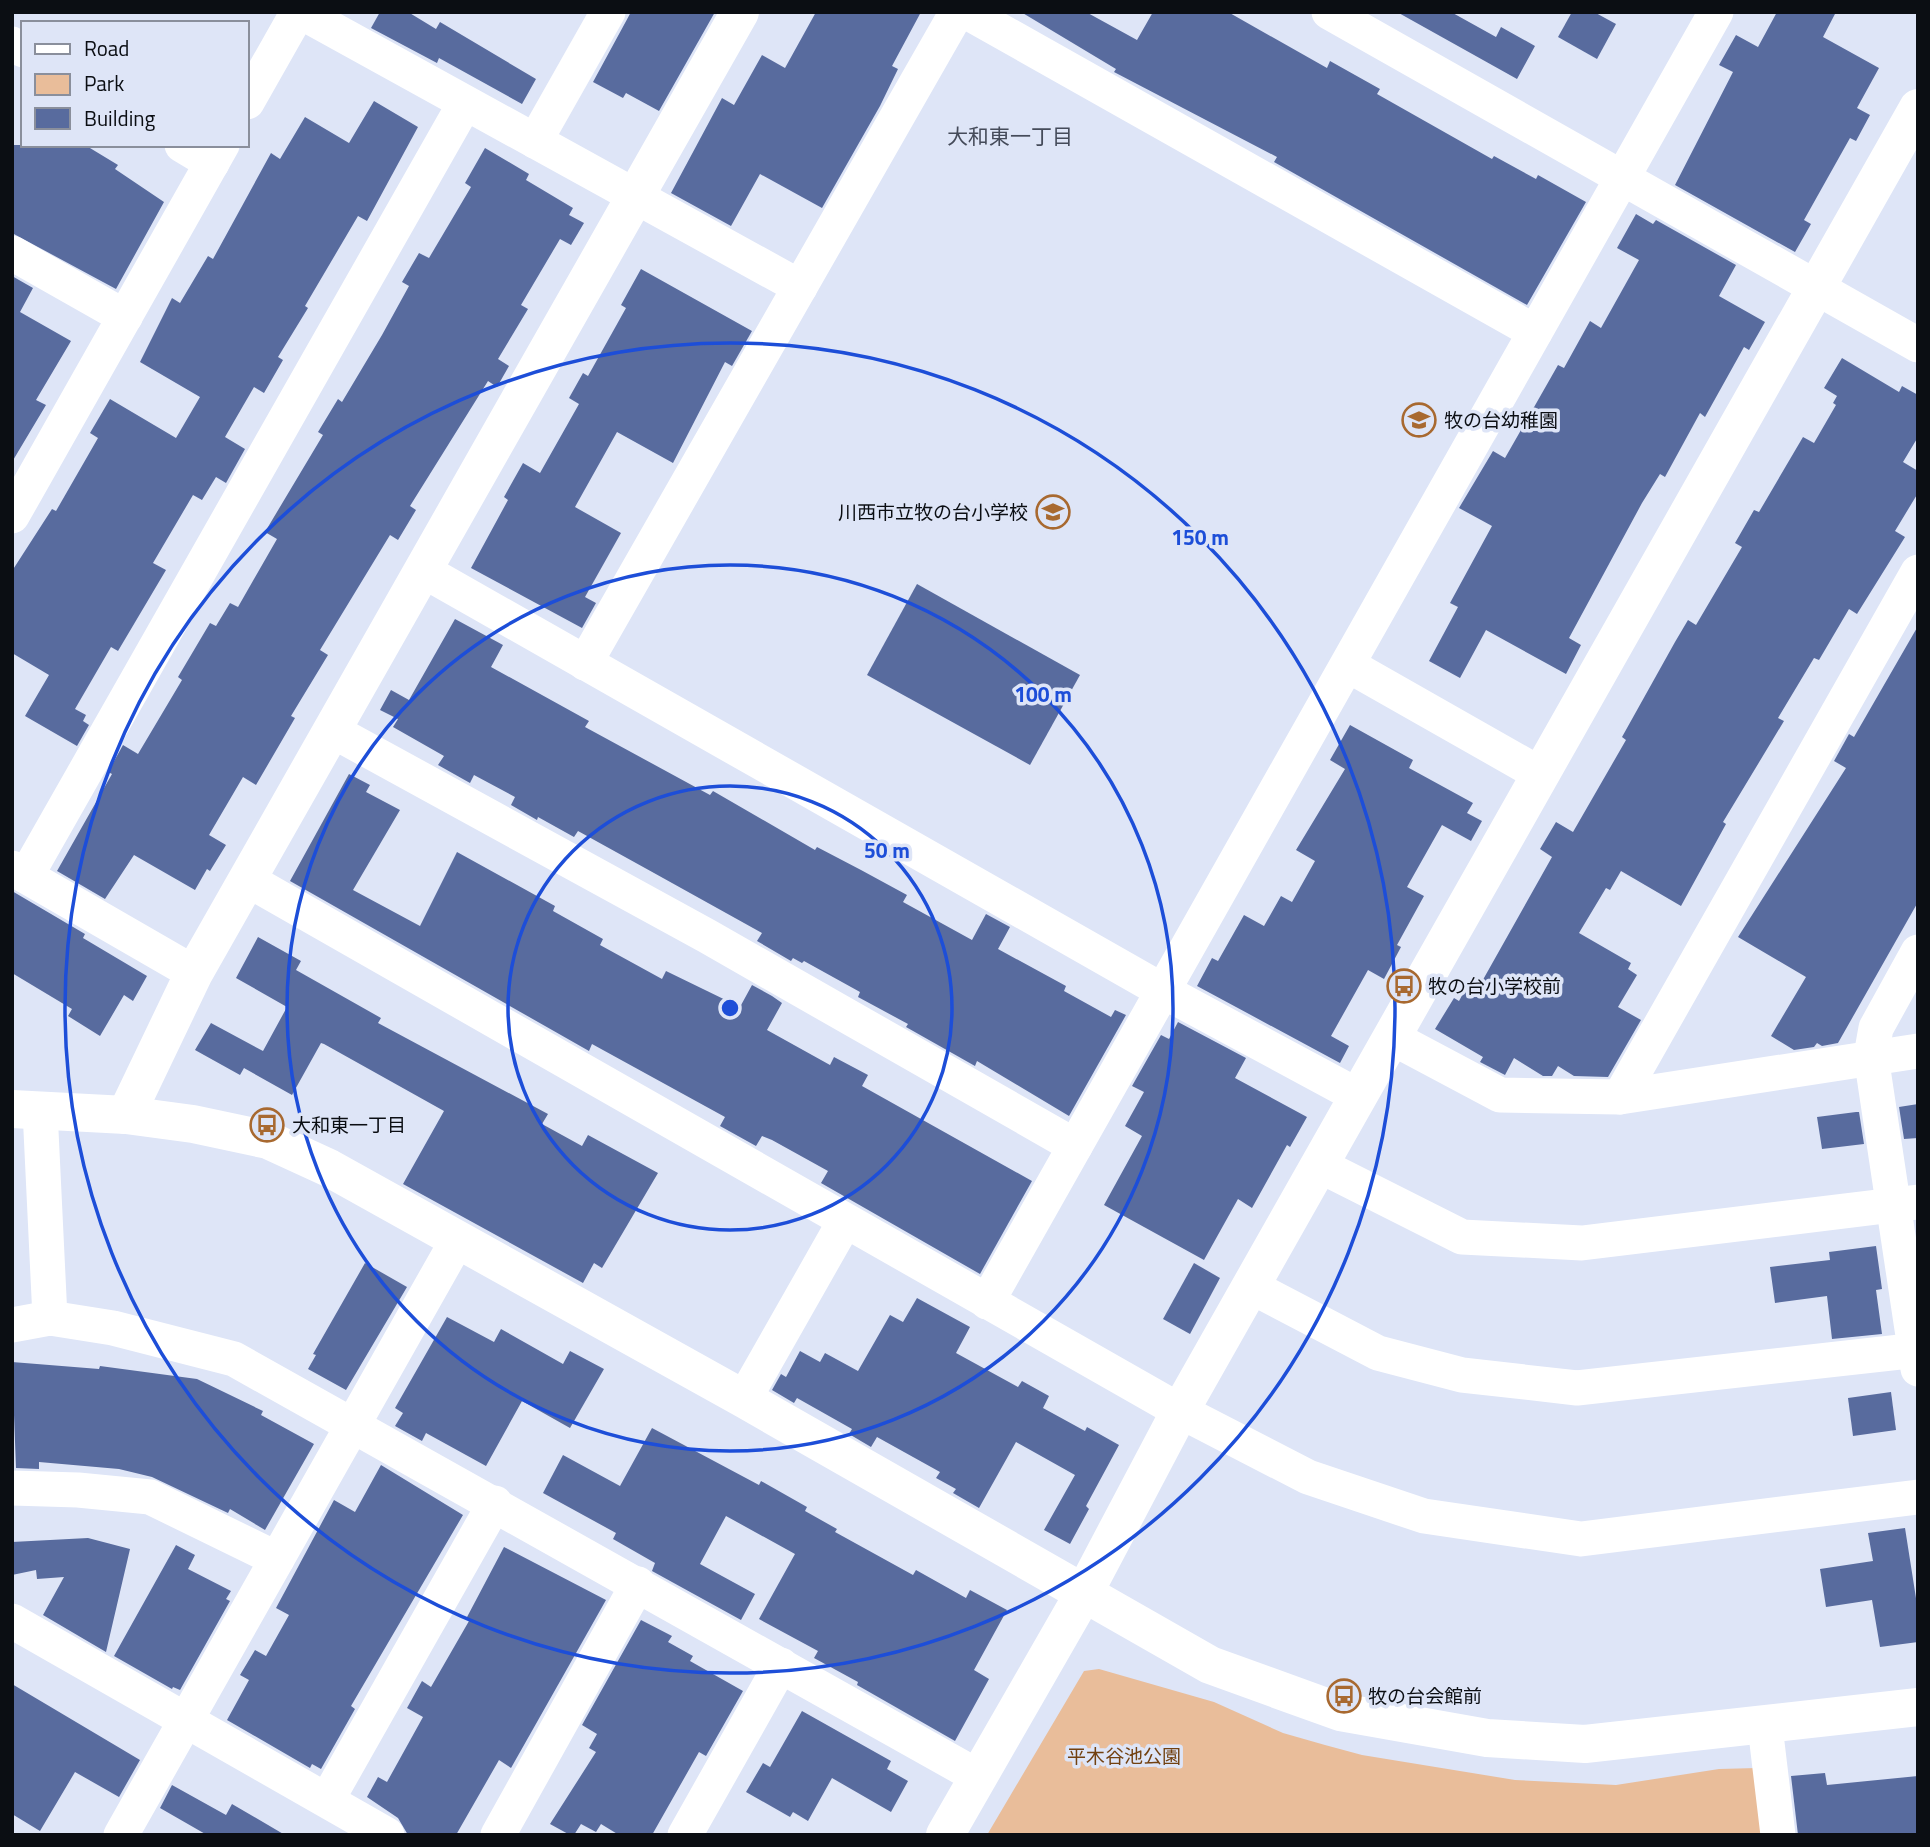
<svg xmlns="http://www.w3.org/2000/svg" width="1930" height="1847" font-family="'Titillium Web','Noto Sans JP',sans-serif">
  <rect width="100%" height="100%" fill="#dee5f7"/>
  <polygon fill="#e9bd9a" points="1099,1669 1214,1702 1283,1733 1325,1745 1362,1755 1515,1780 1616,1785 1719,1769 1757,1768 1764,1835 987,1835 1084,1671"/>
  <g fill="#586b9e">
    <polygon points="380,12 408,12 436,29 440,22 536,79 522,104 439,58 437,63 371,28"/>
    <polygon points="631,12 715,12 659,111 626,93 623,98 593,82"/>
    <polygon points="816,12 921,12 892,66 898,69 880,106 822,208 760,174 731,226 671,193 722,98 734,105 762,55 785,68"/>
    <polygon points="1021,12 1086,12 1137,40 1153,12 1228,12 1327,68 1330,61 1380,89 1377,94 1492,159 1494,156 1536,179 1538,175 1586,202 1527,305 1274,162 1277,157 1114,72 1116,69"/>
    <polygon points="1397,12 1451,12 1496,37 1501,27 1535,46 1517,79"/>
    <polygon points="1572,12 1594,12 1616,24 1597,59 1558,37"/>
    <polygon points="1777,12 1836,12 1823,37 1879,68 1857,108 1870,115 1856,141 1850,138 1804,220 1811,224 1795,252 1675,185 1733,72 1719,65 1736,35 1758,47"/>
    <polygon points="374,101 418,127 367,221 358,216 305,306 308,308 278,357 283,360 264,393 254,387 225,437 245,449 226,483 216,477 202,500 193,495 153,563 166,570 118,651 111,647 75,709 86,715 83,721 89,725 77,746 25,716 49,675 12,653 12,571 52,509 56,511 98,438 90,433 110,399 176,438 200,397 140,362 172,298 180,303 208,256 213,259 271,153 280,159 305,117 349,143"/>
    <polygon points="12,145 85,145 118,165 115,169 164,202 116,289 12,233"/>
    <polygon points="485,148 529,174 526,180 573,208 569,215 584,223 571,245 560,239 521,305 528,309 498,359 509,366 497,387 488,381 410,506 416,510 398,540 390,535 320,650 328,655 291,716 295,718 256,785 243,777 209,835 226,845 210,871 207,869 195,890 134,855 105,899 57,871 112,774 108,772 123,745 138,754 182,680 178,677 210,623 216,626 230,603 238,607 277,539 265,532 323,435 318,432 338,399 342,402 382,335 409,286 402,282 419,253 429,258 471,187 465,183"/>
    <polygon points="1636,214 1653,224 1656,220 1736,265 1719,296 1765,322 1749,350 1744,347 1705,417 1700,413 1665,477 1660,474 1642,503 1569,638 1581,645 1566,674 1486,630 1460,678 1429,661 1458,607 1450,603 1492,526 1459,508 1493,451 1505,458 1558,365 1564,368 1590,321 1601,328 1639,260 1617,248"/>
    <polygon points="641,269 752,331 732,366 725,362 673,463 617,432 575,507 621,533 585,597 596,603 582,628 471,568 508,500 504,497 523,463 540,473 579,404 569,398 583,373 588,376 626,308 621,305"/>
    <polygon points="12,276 33,288 20,312 71,341 36,400 46,405 12,462"/>
    <polygon points="1842,358 1899,392 1902,386 1918,395 1918,437 1903,462 1918,471 1918,493 1895,531 1905,537 1857,614 1849,609 1819,660 1814,658 1778,718 1784,721 1723,822 1726,824 1681,906 1621,871 1610,890 1606,888 1579,933 1631,963 1628,969 1637,975 1618,1007 1641,1020 1608,1077 1574,1076 1558,1066 1552,1076 1543,1076 1514,1058 1505,1075 1480,1062 1483,1057 1435,1029 1454,998 1459,1001 1471,979 1480,985 1552,857 1540,849 1556,822 1573,832 1626,740 1622,737 1675,642 1688,620 1696,625 1742,547 1735,543 1754,510 1759,512 1803,437 1814,443 1836,405 1833,403 1837,396 1824,388"/>
    <polygon points="917,584 1080,675 1030,765 867,675"/>
    <polygon points="455,619 503,645 491,667 589,721 585,727 710,795 713,791 815,850 817,847 861,870 907,895 903,902 972,940 986,914 1010,927 998,949 1066,986 1064,991 1111,1017 1115,1010 1126,1015 1069,1116 977,1061 975,1066 906,1027 908,1024 858,997 860,992 804,961 802,963 793,958 791,961 757,941 762,933 654,873 578,831 574,837 538,817 537,820 511,805 515,797 474,775 470,783 438,765 444,756 393,727 398,719 380,710 391,690 409,700"/>
    <polygon points="1918,626 1918,902 1838,1043 1822,1046 1817,1043 1814,1047 1794,1050 1771,1036 1806,977 1738,937 1846,768 1834,761 1849,734 1854,737"/>
    <polygon points="1350,725 1413,760 1409,768 1473,803 1467,813 1482,821 1471,841 1442,825 1407,887 1424,896 1397,945 1401,947 1384,979 1368,970 1331,1036 1349,1046 1340,1063 1197,986 1212,958 1218,961 1244,915 1264,926 1281,896 1292,902 1315,861 1296,850 1345,769 1330,760"/>
    <polygon points="349,774 370,785 366,792 400,810 353,890 420,926 457,852 555,906 553,911 603,939 600,945 662,979 666,971 740,1007 752,985 772,996 782,1003 767,1030 830,1065 834,1057 868,1075 862,1086 1032,1181 980,1274 821,1183 828,1171 772,1140 762,1136 756,1146 720,1126 725,1117 592,1044 589,1051 290,881"/>
    <polygon points="12,891 85,934 83,938 147,976 133,1001 124,995 100,1036 68,1016 72,1009 12,973"/>
    <polygon points="258,937 301,961 296,970 381,1018 378,1023 548,1114 542,1124 582,1146 588,1135 658,1173 602,1268 594,1263 583,1283 403,1184 444,1111 324,1044 321,1043 292,1095 244,1068 240,1075 195,1050 211,1023 263,1051 287,1007 236,978"/>
    <polygon points="1178,1022 1246,1058 1235,1078 1307,1117 1290,1147 1287,1145 1252,1208 1238,1199 1204,1260 1104,1205 1142,1136 1125,1126 1144,1092 1132,1086 1161,1035 1169,1039"/>
    <polygon points="1918,1104 1918,1138 1904,1139 1899,1107"/>
    <polygon points="1856,1112 1859,1112 1864,1144 1822,1149 1817,1117"/>
    <polygon points="1876,1246 1882,1289 1876,1290 1882,1334 1832,1339 1827,1296 1775,1303 1770,1267 1830,1260 1829,1252"/>
    <polygon points="365,1263 407,1287 346,1390 308,1369 316,1355 313,1354"/>
    <polygon points="1194,1263 1220,1278 1190,1334 1163,1319"/>
    <polygon points="917,1298 970,1327 956,1353 1018,1387 1022,1381 1049,1396 1043,1408 1085,1431 1087,1427 1119,1445 1086,1506 1089,1509 1070,1544 1044,1530 1075,1475 1016,1442 979,1508 953,1493 956,1489 936,1478 940,1472 877,1437 871,1447 849,1434 852,1429 797,1398 794,1403 772,1390 781,1374 786,1377 800,1351 820,1362 825,1353 858,1371 890,1315 903,1322"/>
    <polygon points="447,1317 494,1342 501,1329 563,1364 570,1351 604,1369 570,1428 522,1401 486,1466 426,1433 422,1441 395,1426 403,1413 395,1408"/>
    <polygon points="12,1362 99,1369 100,1366 197,1379 263,1411 261,1415 314,1444 265,1530 230,1509 228,1513 152,1477 119,1469 39,1462 39,1469 16,1468"/>
    <polygon points="1891,1392 1896,1430 1853,1436 1848,1398"/>
    <polygon points="652,1428 759,1485 761,1481 807,1507 805,1511 837,1529 835,1532 913,1575 916,1570 966,1598 970,1590 1007,1610 974,1670 989,1679 955,1741 857,1685 858,1682 814,1658 818,1651 759,1619 795,1554 726,1516 700,1564 755,1594 741,1620 652,1571 655,1563 613,1539 616,1533 543,1493 563,1455 620,1486"/>
    <polygon points="381,1465 463,1515 351,1706 355,1709 321,1769 312,1764 310,1768 227,1720 249,1680 240,1675 255,1650 266,1656 289,1615 276,1608 334,1500 355,1512"/>
    <polygon points="1905,1528 1918,1611 1918,1642 1880,1647 1872,1600 1826,1607 1820,1569 1873,1561 1868,1533"/>
    <polygon points="88,1538 130,1549 106,1652 43,1615 64,1577 37,1579 36,1570 12,1575 12,1542"/>
    <polygon points="176,1545 195,1555 188,1569 231,1591 226,1599 230,1601 180,1690 173,1687 172,1689 114,1656"/>
    <polygon points="504,1547 606,1600 511,1768 499,1760 456,1835 408,1835 398,1818 367,1797 378,1777 387,1782 423,1717 407,1708 422,1681 431,1687 469,1621 466,1619"/>
    <polygon points="641,1620 672,1636 668,1642 693,1656 690,1661 743,1691 706,1756 699,1752 652,1835 619,1835 601,1824 596,1832 581,1824 574,1835 570,1835 550,1824 596,1752 589,1748 597,1734 582,1725"/>
    <polygon points="12,1684 140,1760 119,1797 75,1772 40,1831 12,1814"/>
    <polygon points="802,1711 891,1761 887,1769 908,1781 891,1812 832,1778 808,1821 793,1812 790,1817 746,1792 763,1763 770,1767"/>
    <polygon points="1825,1773 1827,1785 1918,1776 1918,1835 1798,1835 1791,1776"/>
    <polygon points="172,1785 226,1815 232,1804 285,1835 207,1835 160,1808"/>
  </g>
  <g fill="none" stroke-linecap="round" stroke-linejoin="round">
    <g stroke="#fff" stroke-width="35">
      <polyline points="301,12 800,287"/>
      <polyline points="967,12 1535,332"/>
      <polyline points="1329,12 1918,345"/>
      <polyline points="12,44 23,50"/>
      <polyline points="247,102 298,12"/>
      <polyline points="535,141 608,12"/>
      <polyline points="182,145 212,163"/>
      <polyline points="12,253 125,317"/>
      <polyline points="12,516 222,145"/>
      <polyline points="424,571 1163,991 1358,1096"/>
      <polyline points="585,663 957,12"/>
      <polyline points="1348,665 1540,774"/>
      <polyline points="333,731 707,936 1075,1146"/>
      <polyline points="12,868 194,973"/>
      <polyline points="26,876 465,103"/>
      <polyline points="248,880 1180,1411 1308,1477 1424,1516 1581,1539 1918,1497"/>
      <polyline points="1918,952 1876,1028 1871,1056 1918,1369"/>
      <polyline points="1391,1037 1500,1095 1620,1097 1918,1051"/>
      <polyline points="1620,1097 1918,572"/>
      <polyline points="40,1110 50,1318"/>
      <polyline points="1319,1165 1462,1237 1582,1243 1918,1202"/>
      <polyline points="1250,1286 1378,1353 1462,1375 1577,1388 1918,1350"/>
      <polyline points="987,1302 1716,12"/>
      <polyline points="12,1325 50,1318 113,1328 234,1359 977,1776"/>
      <polyline points="744,1399 845,1221"/>
      <polyline points="12,1488 78,1490 150,1497 277,1559"/>
      <polyline points="12,1621 387,1835"/>
      <polyline points="1765,1726 1778,1835"/>
      <polyline points="327,1800 495,1503"/>
      <polyline points="121,1835 458,1239"/>
      <polyline points="498,1835 638,1584"/>
      <polyline points="685,1835 781,1665"/>
    </g>
    <g stroke="#fff" stroke-width="38">
      <polyline points="12,1109 126,1115 193,1124 268,1140 329,1168 744,1399 1210,1665 1340,1712 1487,1738 1585,1744 1918,1707"/>
      <polyline points="126,1115 194,973 740,12"/>
      <polyline points="945,1835 1084,1593 1180,1411 1918,108"/>
    </g>
  </g>
  <g fill="none" stroke="#1d4ed8" stroke-width="3.5">
    <circle cx="730" cy="1008" r="222"/>
    <circle cx="730" cy="1008" r="443"/>
    <circle cx="730" cy="1008" r="665"/>
  </g>
  <defs>
    <symbol id="school-ring" viewBox="-11 -11 22 22"><circle r="9.5" fill="#dee5f7" stroke="#a86930" stroke-width="1.5"/><path d="M0-5L7-2L0 1L-7-2ZM-4 1L0 2.5L4 1V4Q0 6-4 4Z" fill="#a86930"/></symbol>
    <symbol id="bus-ring" viewBox="-11 -11 22 22"><circle r="9.5" fill="#dee5f7" stroke="#a86930" stroke-width="1.5"/><path d="M-5-6H5V4H4V6H2V4H-2V6H-4V4H-5ZM-3.5-4V0h7V-4ZM-3.5 1.2v1.5H-2V1.2ZM2 1.2v1.5H3.5V1.2Z" fill="#a86930"/></symbol>
  </defs>
  <g fill-rule="evenodd">
    <use href="#school-ring" x="1400" y="401" width="38" height="38"/>
    <use href="#school-ring" x="1034" y="493" width="38" height="38"/>
    <use href="#bus-ring" x="1385" y="967" width="38" height="38"/>
    <use href="#bus-ring" x="248" y="1106" width="38" height="38"/>
    <use href="#bus-ring" x="1325" y="1677" width="38" height="38"/>
  </g>
  <g text-anchor="middle" stroke-width="7" stroke-linejoin="round" paint-order="stroke">
    <g font-size="19" fill="#0b0e13" stroke="#dee5f7" text-anchor="start">
      <text x="1444" y="427">牧の台幼稚園</text>
      <text x="1028" y="519" text-anchor="end">川西市立牧の台小学校</text>
      <text x="1428" y="993">牧の台小学校前</text>
      <text x="292" y="1132">大和東一丁目</text>
      <text x="1368" y="1703">牧の台会館前</text>
    </g>
    <g font-size="19" fill="#724111" stroke="#dee5f7">
      <text x="1124" y="1763">平木谷池公園</text>
    </g>
    <g font-size="21" fill="#454b5a" stroke="#dee5f7">
      <text x="1010" y="144">大和東一丁目</text>
    </g>
  </g>
  <circle cx="730" cy="1008" r="10" fill="#1d4ed8" stroke="#dee5f7" stroke-width="3.5"/>
  <g font-size="21" text-anchor="middle" font-weight="bold" fill="#1d4ed8" stroke="#dee5f7" stroke-width="7" stroke-linejoin="round" paint-order="stroke">
    <text x="1200" y="545">150 m</text>
    <text x="1043" y="702">100 m</text>
    <text x="887" y="858">50 m</text>
  </g>
  <rect width="1930" height="1847" fill="none" stroke="#0b0e13" stroke-width="28"/>
  <rect x="21" y="21" width="228" height="126" fill="#dee5f7" stroke="#8a8f9c" stroke-width="2"/>
  <rect x="35" y="44" width="35" height="10" fill="#ffffff" stroke="#8a8f9c" stroke-width="2"/>
  <text x="84" y="56" font-size="21" fill="#0b0e13">Road</text>
  <rect x="35" y="74" width="35" height="21" fill="#e9bd9a" stroke="#8a8f9c" stroke-width="2"/>
  <text x="84" y="91" font-size="21" fill="#0b0e13">Park</text>
  <rect x="35" y="108" width="35" height="21" fill="#586b9e" stroke="#8a8f9c" stroke-width="2"/>
  <text x="84" y="126" font-size="21" fill="#0b0e13">Building</text>
</svg>
